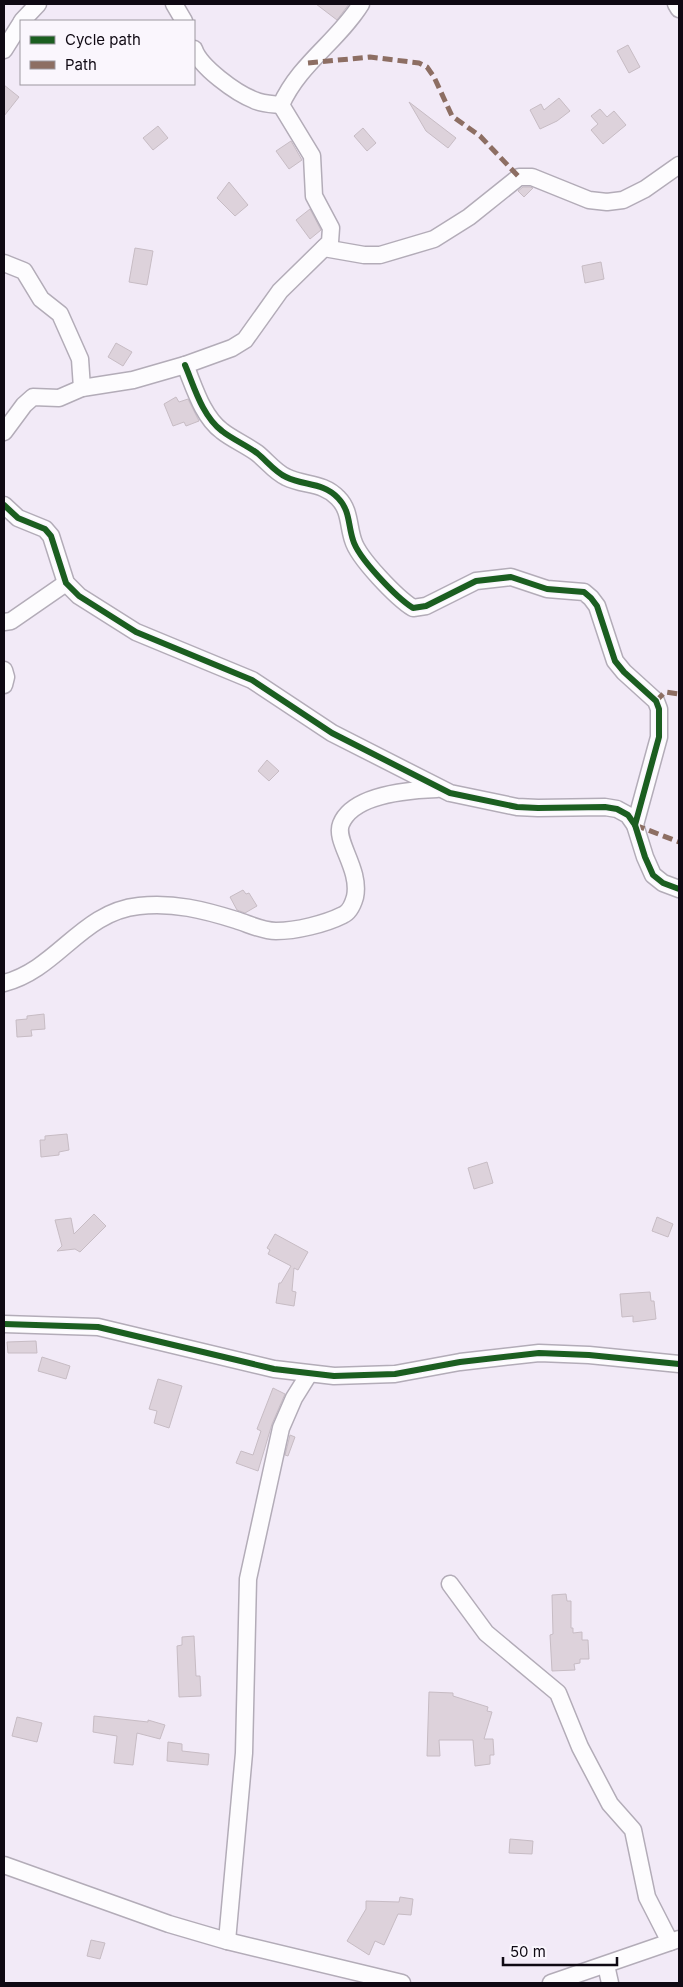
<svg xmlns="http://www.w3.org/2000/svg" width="683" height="1987" font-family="Inter,sans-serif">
  <rect width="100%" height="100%" fill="#f2eaf7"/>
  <g fill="#ddd2db" stroke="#c7bcc4">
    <polygon points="316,4 349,4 337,20"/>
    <polygon points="628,45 640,67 629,73 617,51"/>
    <polygon points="4,85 19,97 4,116"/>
    <polygon points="559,98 570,111 557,121 540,129 530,110 541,104 544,110"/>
    <polygon points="409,102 456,138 448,148 426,131"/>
    <polygon points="600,109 607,117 614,111 626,125 603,144 591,130 598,124 591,116"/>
    <polygon points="158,126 168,138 153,150 143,138"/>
    <polygon points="363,128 376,143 367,151 354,136"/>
    <polygon points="291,141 302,160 289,169 276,151"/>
    <polygon points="229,182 248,205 235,216 217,198"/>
    <polygon points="523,187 530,187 533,188 524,197 518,191"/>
    <polygon points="310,209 321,230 310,239 296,220"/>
    <polygon points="135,248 153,251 147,285 129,282"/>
    <polygon points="601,262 604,279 585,283 582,266"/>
    <polygon points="116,343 132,352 123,366 108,357"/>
    <polygon points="176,397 179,402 188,399 199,421 186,426 184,422 173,426 164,404"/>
    <polygon points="267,760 279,771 269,781 258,771"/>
    <polygon points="243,890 246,894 249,893 257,906 245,913 237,910 230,897"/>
    <polygon points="44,1014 45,1029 31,1030 32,1036 17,1037 16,1020 27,1019 27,1016"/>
    <polygon points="67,1134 69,1150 59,1152 59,1155 41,1157 40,1140 45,1140 45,1136"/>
    <polygon points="487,1162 493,1183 474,1189 468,1168"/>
    <polygon points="94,1214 106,1226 80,1252 75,1249 57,1251 62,1246 55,1220 71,1218 74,1234"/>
    <polygon points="657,1217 673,1224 668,1237 652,1231"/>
    <polygon points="275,1234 308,1252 298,1270 294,1268 292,1291 296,1292 294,1306 276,1303 279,1283 281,1283 291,1266 268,1254 270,1250 267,1248"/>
    <polygon points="650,1292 651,1301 654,1301 656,1319 633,1322 633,1316 622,1317 620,1294"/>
    <polygon points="36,1341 37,1353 8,1353 7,1342"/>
    <polygon points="42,1357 70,1366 66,1379 38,1371"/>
    <polygon points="158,1379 182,1386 169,1428 154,1423 157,1411 149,1409"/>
    <polygon points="273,1388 285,1394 272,1424 258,1471 236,1463 241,1451 253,1455 261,1431 257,1429"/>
    <polygon points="290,1435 295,1437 288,1456 285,1455"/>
    <polygon points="566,1594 567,1601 571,1601 571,1628 573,1628 573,1633 582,1632 582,1640 588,1640 589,1659 580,1659 580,1663 574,1664 575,1670 552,1671 550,1635 553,1634 552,1595"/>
    <polygon points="194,1636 196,1676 200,1676 201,1696 179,1697 177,1646 182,1645 182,1637"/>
    <polygon points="429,1692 453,1693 453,1696 488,1707 487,1711 492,1712 484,1739 493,1739 494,1755 490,1755 490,1764 475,1766 473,1740 439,1740 440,1756 427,1756"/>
    <polygon points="94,1716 148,1722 148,1720 165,1725 160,1739 137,1733 133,1765 114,1763 117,1736 93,1732"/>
    <polygon points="17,1717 42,1723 37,1742 12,1736"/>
    <polygon points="168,1742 182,1744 182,1751 209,1754 208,1765 167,1761"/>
    <polygon points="510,1839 533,1841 532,1854 509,1853"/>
    <polygon points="400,1897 413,1899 411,1915 398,1914 384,1945 375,1941 369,1955 347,1941 366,1909 366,1901 399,1902"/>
    <polygon points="91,1940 105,1943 100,1959 87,1956"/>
  </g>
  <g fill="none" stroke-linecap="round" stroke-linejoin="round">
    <defs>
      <g id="minor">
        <polyline points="174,4 184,21"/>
        <polyline points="676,4 679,9"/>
        <polyline points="22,21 38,4"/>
        <path d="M194 49C200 67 236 93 254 100 262 104 272 104 281 105"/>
        <polyline points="4,50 21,23"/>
        <polyline points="324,248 364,255 380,255 434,239 469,217 519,177 532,177 589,200 607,202 623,200 645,189 679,165"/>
        <polyline points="4,263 24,271 41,299 60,314 80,359 82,388"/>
        <path d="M185 365C194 386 202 416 222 431 232 439 246 445 257 453 267 461 275 472 286 477 304 486 323 482 338 498 350 510 348 525 353 540 358 558 397 598 413 608L426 606 476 581 511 577 547 589 584 592 591 598 597 606 615 661 624 672 656 701 659 709V737L635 825"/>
        <path d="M4 432 24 405 33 397 59 398 82 388 133 380 185 365 232 348 245 340 280 291 330 242 331 228 314 196 312 156 281 105C299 64 338 41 361 4"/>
        <polyline points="4,505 18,518 45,529 51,536 66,583 79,596 136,632 252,680 332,733 450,793 517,807 538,808 605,807 617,809 628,815 635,825 645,857 653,875 663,883 679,889"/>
        <polyline points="4,622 11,621 66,583"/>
        <polyline points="4,670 6,677 4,685"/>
        <path d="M4 983C58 969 81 912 139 906 173 902 204 910 236 920 249 924 262 931 276 931 296 931 325 924 343 915 350 912 353 904 355 897 361 869 334 841 341 824 353 794 410 790 437 789"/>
        <polyline points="4,1324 98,1327 274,1369 334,1376 395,1374 460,1362 539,1353 589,1355 679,1364"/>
        <polyline points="450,1584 486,1633 558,1693 580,1747 610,1804 633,1830 647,1897 670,1942"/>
        <polyline points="4,1865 169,1924 227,1941 402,1983"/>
        <polyline points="227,1941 244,1753 248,1579 281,1428 294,1398 309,1374"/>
        <polyline points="606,1965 610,1983"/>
        <polyline points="551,1983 679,1939"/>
      </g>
    </defs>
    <use href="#minor" stroke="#b3acb8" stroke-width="19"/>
    <use href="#minor" stroke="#fdfcfe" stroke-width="16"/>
    <g stroke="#8d6e63" stroke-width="5" stroke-dasharray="10 5" stroke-linecap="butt">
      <polyline points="308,63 370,57 419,63 427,67 434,77 452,116 480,136 519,177"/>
      <polyline points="656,701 665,692 679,694"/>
      <polyline points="635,825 679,842"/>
    </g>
    <defs>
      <g id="cycleway">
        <path d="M185 365C194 386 202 416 222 431 232 439 246 445 257 453 267 461 275 472 286 477 304 486 323 482 338 498 350 510 348 525 353 540 358 558 397 598 413 608L426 606 476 581 511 577 547 589 584 592 591 598 597 606 615 661 624 672 656 701 659 709V737L635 825"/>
        <polyline points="4,505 18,518 45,529 51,536 66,583 79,596 136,632 252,680 332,733 450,793 517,807 538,808 605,807 617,809 628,815 635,825 645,857 653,875 663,883 679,889"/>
        <polyline points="4,1324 98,1327 274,1369 334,1376 395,1374 460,1362 539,1353 589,1355 679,1364"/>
      </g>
    </defs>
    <use href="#cycleway" stroke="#faf6fd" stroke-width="9"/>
    <use href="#cycleway" stroke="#1b5e20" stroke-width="6"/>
  </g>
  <rect width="683" height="1987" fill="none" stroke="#0f0913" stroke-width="10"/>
  <rect x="20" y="20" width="175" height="65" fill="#faf6fd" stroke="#9c979f"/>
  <rect x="30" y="36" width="25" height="8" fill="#1b5e20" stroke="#9c979f"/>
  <text x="65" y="45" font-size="15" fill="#0f0913">Cycle path</text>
  <rect x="30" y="61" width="25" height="8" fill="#8d6e63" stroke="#9c979f"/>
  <text x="65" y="70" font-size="15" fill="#0f0913">Path</text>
  <path d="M503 1957v8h114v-8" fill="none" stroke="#0f0913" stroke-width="2.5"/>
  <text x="510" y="1957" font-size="15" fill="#0f0913" stroke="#faf6fd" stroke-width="4" paint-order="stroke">50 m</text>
</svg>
